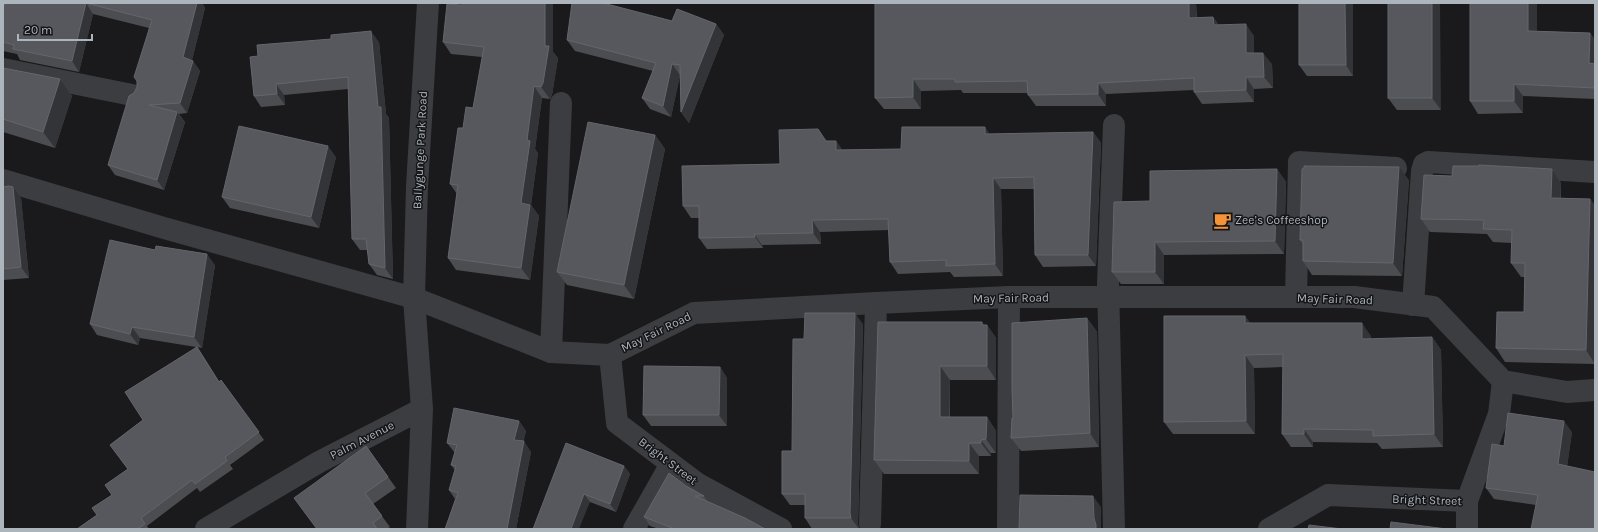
<svg xmlns="http://www.w3.org/2000/svg" width="1598" height="532" font-family="Karla,sans-serif">
  <rect width="100%" height="100%" fill="#1a1a1c"/>
  <g fill="none" stroke-linecap="round" stroke-linejoin="round">
    <g stroke="#3b3d41" stroke-width="22">
      <polyline points="3,69 132,95"/>
      <polyline points="1114,125 1108,284 1114,529"/>
      <polyline points="3,180 164,228 414,298 551,352 610,355 694,313 876,303 1009,297 1354,297 1433,307 1503,381 1567,392 1595,390"/>
      <polyline points="1296,297 1299,162 1396,168"/>
      <polyline points="1413,305 1422,171 1424,164 1428,162 1595,172"/>
      <polyline points="551,352 561,103"/>
      <polyline points="610,355 617,423 698,484 781,529"/>
      <polyline points="870,524 876,303"/>
      <polyline points="206,529 319,462 422,409 414,298 417,186 428,3"/>
      <polyline points="417,529 422,409"/>
      <polyline points="634,529 671,464"/>
      <polyline points="1008,529 1009,297"/>
      <polyline points="1269,529 1328,495 1467,501 1499,414 1503,381"/>
      <polyline points="1467,529 1467,501"/>
    </g>
  </g>
  <g fill="#4b4d51">
    <polygon points="5,3 202,3 205,8 192,60 193,61 200,71 187,113 179,114 185,122 164,190 115,175 108,165 134,93 137,87 149,28 93,14 79,72 20,60 17,54 3,51"/>
    <polygon points="875,3 1196,3 1197,18 1213,17 1219,25 1254,36 1254,53 1272,64 1273,88 1254,89 1254,102 1202,104 1194,92 1194,90 1106,94 1106,106 1036,106 1028,95 1028,93 963,93 961,90 921,91 921,109 884,109 875,98"/>
    <polygon points="1353,3 1353,76 1307,76 1299,65"/>
    <polygon points="1388,3 1441,110 1397,110 1388,98"/>
    <polygon points="672,21 716,24 724,35 689,123 681,112 680,75 671,117 650,109 642,98 653,71 575,51 567,40"/>
    <polygon points="1537,31 1590,33 1595,40 1595,99 1523,96 1523,113 1478,114 1470,101"/>
    <polygon points="379,42 386,114 389,118 393,279 377,275 369,264 368,250 360,250 352,239 348,89 284,95 285,105 261,107 254,96 258,56"/>
    <polygon points="443,42 553,52 558,58 552,95 550,99 542,98 535,149 538,153 531,205 539,216 530,280 456,270 448,258 457,194 450,184 463,128 473,108 482,57 451,54"/>
    <polygon points="3,68 60,79 72,96 55,148 3,132"/>
    <polygon points="1093,132 1101,143 1096,266 1043,267 1035,255 1034,189 1001,189 1003,276 954,277 950,272 898,274 890,262 889,230 820,232 821,244 762,245 763,248 707,249 699,238 699,218 691,218 683,206 780,164 826,141 836,141 842,150 901,149 989,134"/>
    <polygon points="655,135 665,149 634,299 567,285 557,272"/>
    <polygon points="336,157 319,228 230,208 222,197"/>
    <polygon points="1277,169 1286,182 1284,254 1164,255 1164,284 1121,284 1112,272 1150,201"/>
    <polygon points="1552,169 1561,183 1561,198 1590,199 1595,206 1595,364 1505,362 1496,348 1524,312 1525,277 1521,277 1511,263 1512,243 1493,242 1487,234 1430,232 1421,219 1452,176"/>
    <polygon points="1409,180 1402,276 1312,275 1303,261 1303,245 1300,240"/>
    <polygon points="3,187 21,198 29,278 3,280"/>
    <polygon points="215,265 202,348 197,347 219,382 221,380 264,440 230,465 233,469 200,492 197,488 147,526 149,529 77,529 97,515 112,495 128,469 110,445 143,420 196,347 140,338 138,345 97,335 90,324"/>
    <polygon points="1245,316 1250,323 1371,336 1371,339 1432,337 1441,350 1443,447 1382,449 1377,443 1313,442 1313,447 1291,447 1282,434 1283,367 1254,368 1255,434 1173,434 1164,422"/>
    <polygon points="1087,318 1097,332 1099,447 1021,451 1011,438 1013,418"/>
    <polygon points="878,322 982,322 984,325 987,325 996,338 996,380 950,380 950,417 987,417 996,431 996,453 991,453 991,456 979,456 979,474 884,474 874,460"/>
    <polygon points="863,324 858,524 859,529 812,529 805,518 805,505 790,505 782,494 792,451 804,339"/>
    <polygon points="720,367 727,378 727,426 651,426 643,415"/>
    <polygon points="519,421 526,431 523,441 531,452 516,529 445,529 455,499 449,490 455,470 451,465 455,453 447,443"/>
    <polygon points="1572,432 1567,466 1536,505 1494,499 1486,488 1504,446"/>
    <polygon points="366,446 396,488 373,504 390,527 387,529 317,529"/>
    <polygon points="624,466 630,474 616,512 590,502 533,529"/>
    <polygon points="686,486 704,496 708,502 765,529 659,529 650,526 644,517"/>
  </g>
  <g fill="#333437">
    <polygon points="86,3 93,14 79,72 72,61"/>
    <polygon points="197,3 202,3 205,8 190,68 183,57"/>
    <polygon points="545,3 553,3 553,52 558,58 552,95 550,99 541,87 545,46"/>
    <polygon points="1189,3 1196,3 1197,29 1189,18"/>
    <polygon points="1345,3 1353,3 1353,76 1346,65"/>
    <polygon points="1432,3 1440,3 1441,110 1432,98"/>
    <polygon points="1528,3 1537,3 1537,43 1528,31"/>
    <polygon points="1213,17 1222,29 1214,25"/>
    <polygon points="716,24 724,35 689,123 681,112"/>
    <polygon points="1246,24 1254,36 1254,65 1246,53"/>
    <polygon points="371,31 379,42 386,114 389,118 393,279 385,268 378,107"/>
    <polygon points="1590,33 1595,40 1595,73 1589,63"/>
    <polygon points="1263,53 1272,64 1273,88 1264,77"/>
    <polygon points="193,61 200,71 187,113 180,103"/>
    <polygon points="672,64 680,75 671,117 663,106"/>
    <polygon points="1246,77 1254,89 1254,102 1246,90"/>
    <polygon points="60,79 72,96 55,148 43,132"/>
    <polygon points="913,79 921,91 921,109 913,97"/>
    <polygon points="1098,83 1106,94 1106,106 1098,94"/>
    <polygon points="276,84 284,95 285,105 277,94"/>
    <polygon points="1514,84 1523,96 1523,113 1514,101"/>
    <polygon points="534,86 542,98 535,149 538,153 531,205 539,216 530,280 521,268 521,203 527,140"/>
    <polygon points="177,112 185,122 164,190 157,180"/>
    <polygon points="985,127 993,139 985,134"/>
    <polygon points="1093,132 1101,143 1096,266 1088,255"/>
    <polygon points="655,135 665,149 634,299 624,285"/>
    <polygon points="836,141 844,152 836,150"/>
    <polygon points="328,146 336,157 319,228 311,217"/>
    <polygon points="1399,167 1409,180 1402,276 1393,263"/>
    <polygon points="1277,169 1286,182 1284,254 1275,241"/>
    <polygon points="1552,169 1561,183 1560,212 1551,198"/>
    <polygon points="993,178 1001,189 1003,276 995,264"/>
    <polygon points="13,187 21,198 29,278 21,267"/>
    <polygon points="1590,199 1595,206 1595,364 1586,350"/>
    <polygon points="812,220 820,232 821,244 813,233"/>
    <polygon points="754,234 762,245 763,248 755,237"/>
    <polygon points="1155,242 1164,255 1164,284 1155,272"/>
    <polygon points="207,254 215,265 202,348 194,337"/>
    <polygon points="855,313 863,324 858,524 859,529 851,518 850,513"/>
    <polygon points="1245,316 1254,328 1245,323"/>
    <polygon points="1087,318 1097,332 1099,447 1090,433"/>
    <polygon points="982,322 987,329 987,325 996,338 996,380 987,366"/>
    <polygon points="1362,323 1371,336 1371,352 1362,339"/>
    <polygon points="132,327 140,338 138,345 130,334"/>
    <polygon points="1432,337 1441,350 1443,447 1434,434"/>
    <polygon points="1245,355 1254,368 1255,434 1246,421"/>
    <polygon points="940,366 950,380 949,431 940,417"/>
    <polygon points="720,367 727,378 727,426 719,415"/>
    <polygon points="987,417 996,431 996,453 986,439"/>
    <polygon points="519,421 526,431 522,450 514,440"/>
    <polygon points="1564,421 1572,432 1566,475 1558,464"/>
    <polygon points="1304,429 1313,442 1313,447 1304,434"/>
    <polygon points="981,440 991,453 991,456 981,443"/>
    <polygon points="524,441 531,452 516,529 507,529"/>
    <polygon points="969,443 979,456 979,474 969,461"/>
    <polygon points="624,466 630,474 616,512 610,504"/>
    <polygon points="584,494 590,502 579,529 571,529"/>
    <polygon points="1093,496 1101,507 1101,529 1096,529 1094,518"/>
  </g>
  <g fill="#56585d" stroke="#63666c">
    <polygon points="5,3 197,3 183,57 193,61 180,103 149,105 177,112 157,180 108,165 129,96 134,93 137,87 137,81 134,77 152,20 86,3 72,61 13,49 14,45 3,42 3,9"/>
    <polygon points="463,3 545,3 545,46 549,46 543,83 541,87 534,86 527,140 530,141 521,203 530,205 521,268 448,258 458,185 450,184 458,128 463,128 466,107 473,108 484,47 443,42 447,4 462,5"/>
    <polygon points="572,3 603,3 672,21 677,9 716,24 681,112 680,65 672,64 663,106 642,98 656,63 567,40"/>
    <polygon points="875,3 1189,3 1189,18 1213,17 1214,25 1246,24 1246,53 1263,53 1264,77 1246,77 1246,90 1194,92 1194,78 1098,83 1098,94 1028,95 1027,81 955,82 955,79 913,79 913,97 875,98"/>
    <polygon points="1299,3 1345,3 1346,65 1299,65"/>
    <rect x="1388" y="3" width="44" height="95"/>
    <polygon points="1470,3 1528,3 1528,31 1590,33 1589,63 1595,64 1595,88 1514,84 1514,101 1470,101"/>
    <polygon points="371,31 378,107 381,107 385,268 369,264 366,239 352,239 348,77 276,84 277,94 254,96 250,57 258,56 257,45 331,39 331,35"/>
    <polygon points="3,68 60,79 43,132 3,119"/>
    <polygon points="588,122 655,135 624,285 557,272"/>
    <polygon points="239,126 328,146 311,217 222,197"/>
    <polygon points="902,127 985,127 985,134 1093,132 1088,255 1035,255 1034,177 993,178 995,264 946,266 946,260 890,262 888,219 812,220 813,233 754,234 755,237 699,238 699,206 683,206 682,166 780,164 779,130 818,129 826,141 836,141 836,150 901,149"/>
    <polygon points="1479,165 1552,169 1551,198 1590,199 1586,350 1496,348 1497,312 1524,312 1525,263 1511,263 1512,230 1483,229 1484,220 1421,219 1424,175 1452,176 1453,166 1479,166"/>
    <polygon points="1304,166 1399,167 1393,263 1303,261 1303,240 1300,240 1302,169 1304,168"/>
    <polygon points="1277,169 1275,241 1155,242 1155,272 1112,272 1114,202 1150,201 1150,171"/>
    <polygon points="9,186 13,187 21,267 3,269 3,187"/>
    <polygon points="110,240 155,250 156,246 207,254 194,337 132,327 130,334 90,324"/>
    <polygon points="805,313 855,313 850,513 851,518 805,518 805,494 782,494 782,451 792,451 793,339 804,339"/>
    <polygon points="1164,316 1245,316 1245,323 1362,323 1362,339 1432,337 1434,434 1373,436 1373,430 1304,429 1304,434 1282,434 1283,354 1245,355 1246,421 1164,422"/>
    <polygon points="1087,318 1090,433 1011,438 1012,418 1013,418 1012,389 1012,323"/>
    <polygon points="878,322 982,322 982,325 987,325 987,366 940,366 940,417 987,417 986,439 981,440 981,443 969,443 969,461 874,460"/>
    <polygon points="197,347 219,382 221,380 259,432 225,457 227,461 195,484 192,480 141,518 145,524 137,529 77,529 97,515 92,508 112,495 105,485 128,469 110,445 143,420 125,392"/>
    <polygon points="644,366 720,367 719,415 643,415"/>
    <polygon points="454,408 519,421 514,440 524,441 507,529 445,529 458,493 449,490 456,466 451,465 457,445 447,443"/>
    <polygon points="1508,413 1564,421 1558,464 1595,472 1595,529 1531,529 1538,495 1486,488 1492,444 1504,446"/>
    <polygon points="566,443 624,466 610,504 584,494 571,529 533,529"/>
    <polygon points="366,446 388,477 365,493 382,516 373,523 377,529 317,529 294,498"/>
    <polygon points="669,473 686,486 704,496 695,496 745,518 765,529 675,529 644,517"/>
    <polygon points="1020,495 1093,496 1094,518 1096,525 1096,529 1019,529"/>
    <polygon points="1391,522 1447,529 1390,529"/>
    <polygon points="1309,525 1342,529 1308,529"/>
  </g>
  <defs>
    <symbol id="cafe-bare" viewBox="-9 -9 18 18"><path d="M-5.5-4.5H6V0H3Q3 3.5 0 3.5H-2.5Q-5.5 3.5-5.5 0ZM3-3.2v2h1.7v-2ZM-6 4.5H4V6H-6Z" fill="#f59339" stroke="#151517" stroke-width="2.5" paint-order="stroke"/></symbol>
  </defs>
  <g fill-rule="evenodd">
    <use href="#cafe-bare" x="1210" y="208" width="25" height="25"/>
  </g>
  <g text-anchor="middle" stroke-width="3" stroke-linejoin="round" paint-order="stroke">
    <g font-size="12" fill="#acb4bc" stroke="#151517">
      <text transform="translate(420 150) rotate(-87)" y="4">Ballygunge Park Road</text>
      <text transform="translate(1011 298) rotate(-1)" y="4">May Fair Road</text>
      <text transform="translate(1335 299) rotate(2)" y="4">May Fair Road</text>
      <text transform="translate(656 332) rotate(-26)" y="4">May Fair Road</text>
      <text transform="translate(362 440) rotate(-27)" y="4">Palm Avenue</text>
      <text transform="translate(668 461) rotate(37)" y="4">Bright Street</text>
      <text transform="translate(1427 500) rotate(2)" y="4">Bright Street</text>
    </g>
    <g font-size="12" fill="#acb4bc" stroke="#151517" text-anchor="start">
      <text x="1235" y="224">Zee’s Coffeeshop</text>
    </g>
  </g>
  <rect width="1598" height="532" fill="none" stroke="#acb4bc" stroke-width="8"/>
  <path d="M18 34v6h74v-6" fill="none" stroke="#acb4bc" stroke-width="2"/>
  <text x="24" y="34" font-size="12" fill="#acb4bc" stroke="#151517" stroke-width="3" paint-order="stroke">20 m</text>
</svg>
